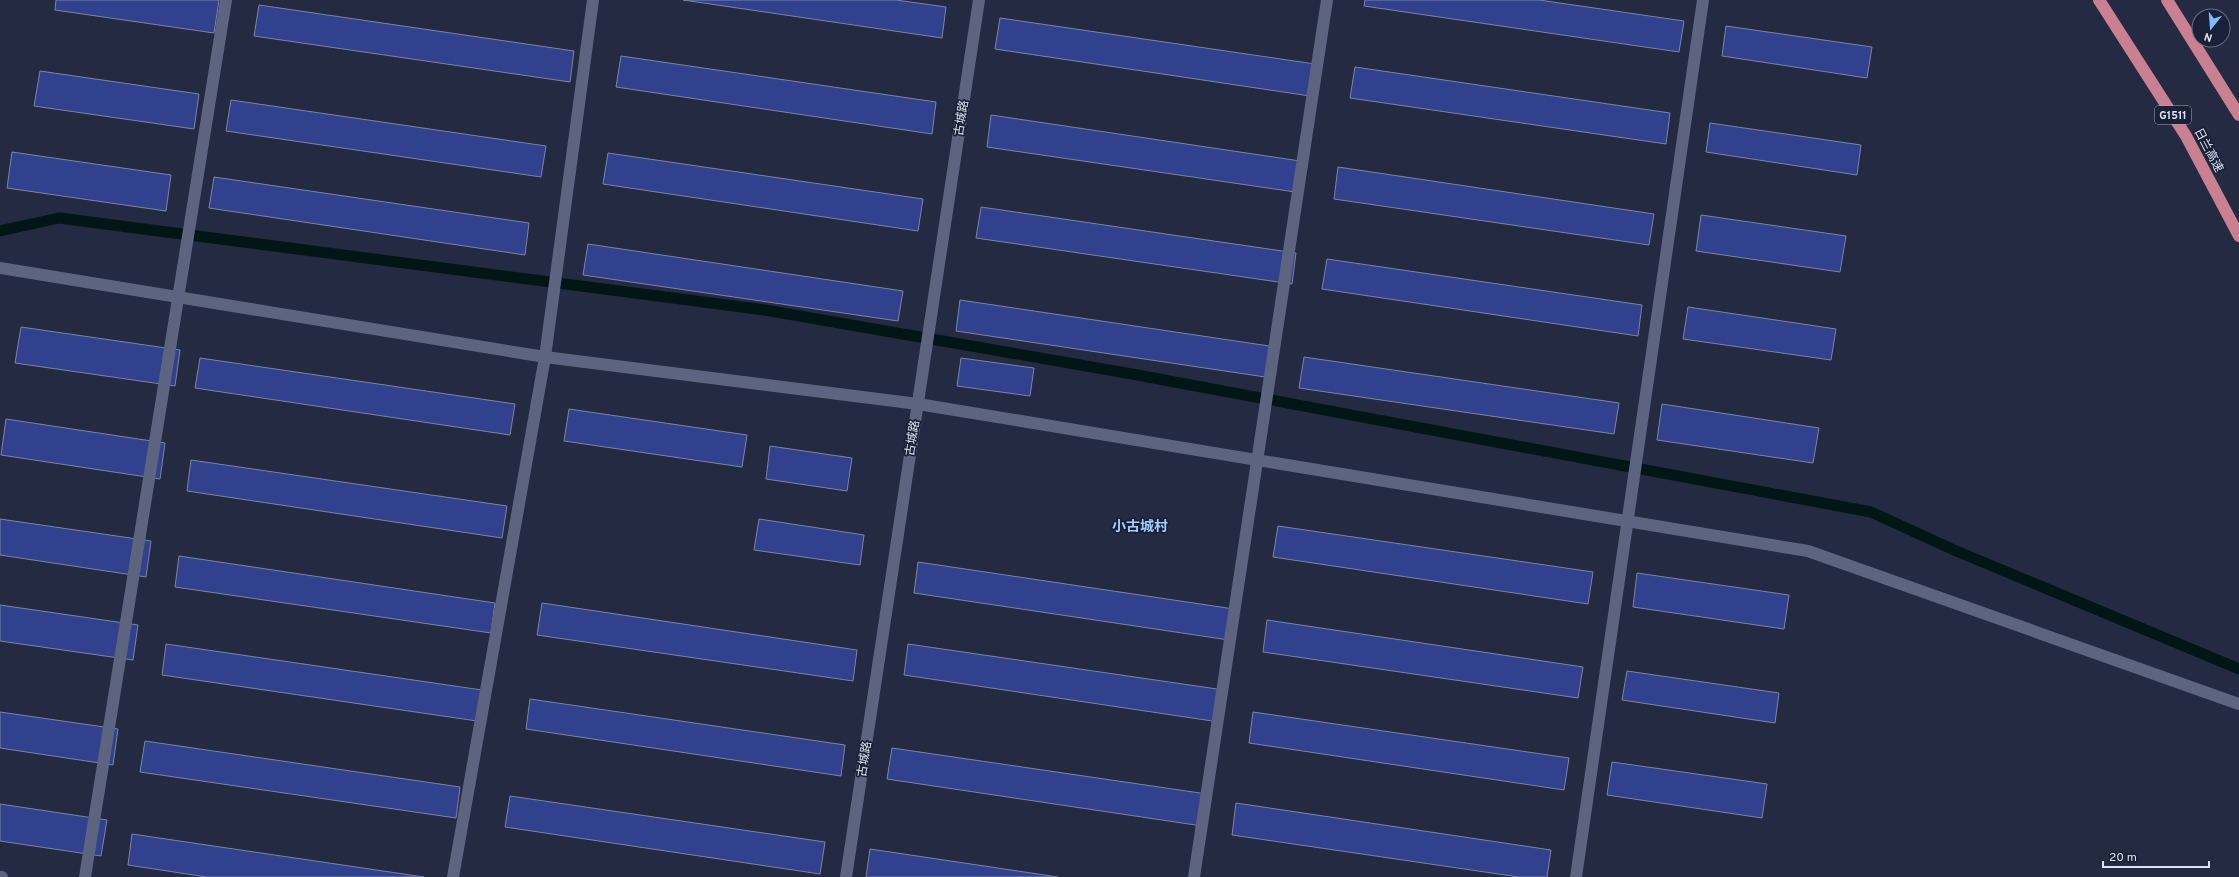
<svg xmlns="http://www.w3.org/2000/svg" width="2239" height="877" font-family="Overpass,'Noto Sans SC',sans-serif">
  <rect width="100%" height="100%" fill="#232a41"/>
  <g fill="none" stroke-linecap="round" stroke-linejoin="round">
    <polyline stroke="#031616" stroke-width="11" points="0,231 59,218 765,310 1132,374 1871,512 1954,550 2239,669"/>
  </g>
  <g fill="#31418d" stroke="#7c85a2">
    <polygon points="56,0 219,0 214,33 55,10"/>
    <polygon points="683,0 896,0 946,7 942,38"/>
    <polygon points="1365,0 1539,0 1684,21 1679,52 1364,6"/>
    <polygon points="259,5 574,51 570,82 254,36"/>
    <polygon points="1000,18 1315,64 1310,96 995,49"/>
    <polygon points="1726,26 1872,47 1867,78 1722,56"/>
    <polygon points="621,56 936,102 932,134 616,87"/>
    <polygon points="1355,67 1670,113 1666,144 1350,98"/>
    <polygon points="40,71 199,94 194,129 34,106"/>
    <polygon points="231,100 546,146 541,177 226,131"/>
    <polygon points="991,115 1307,162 1302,193 987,147"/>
    <polygon points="1710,123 1861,145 1857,175 1706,152"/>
    <polygon points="12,152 171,175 166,211 7,188"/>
    <polygon points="608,153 923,199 918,231 603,184"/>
    <polygon points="1338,167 1654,214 1649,245 1334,199"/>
    <polygon points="214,177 529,223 525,255 209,208"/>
    <polygon points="981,207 1296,253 1292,284 976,238"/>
    <polygon points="1701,215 1846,236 1840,272 1696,251"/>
    <polygon points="588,244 903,291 898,321 583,275"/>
    <polygon points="1327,259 1642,305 1638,336 1322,289"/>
    <polygon points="960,300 1276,347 1272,378 956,331"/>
    <polygon points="1688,307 1836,329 1831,360 1683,339"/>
    <polygon points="21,327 180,350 175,386 15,363"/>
    <polygon points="1304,357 1619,403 1614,434 1299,388"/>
    <polygon points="200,358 515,404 510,435 195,388"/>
    <polygon points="961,358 1034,368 1030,396 957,386"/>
    <polygon points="1662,404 1819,428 1813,463 1657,440"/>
    <polygon points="569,409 747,435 742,467 564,441"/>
    <polygon points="6,419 165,443 160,479 1,455"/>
    <polygon points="770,446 852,458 847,491 766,479"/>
    <polygon points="191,460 507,506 502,538 187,491"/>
    <polygon points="0,519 151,541 146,577 0,555"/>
    <polygon points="759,519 864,535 860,565 754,550"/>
    <polygon points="1278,526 1593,572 1588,604 1273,557"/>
    <polygon points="179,556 495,603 491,633 175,587"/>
    <polygon points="918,562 1234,609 1229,640 914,593"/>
    <polygon points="1637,573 1789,595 1784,629 1633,607"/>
    <polygon points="542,603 857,650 853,681 537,635"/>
    <polygon points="0,605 138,625 133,660 0,641"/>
    <polygon points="1267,620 1583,667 1578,698 1263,652"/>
    <polygon points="166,644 482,690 477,721 162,675"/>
    <polygon points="908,644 1224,690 1219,722 904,675"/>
    <polygon points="1627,671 1779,693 1775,723 1622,700"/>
    <polygon points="530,699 845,745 841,776 526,729"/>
    <polygon points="0,712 118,729 113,765 0,748"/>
    <polygon points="1253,712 1569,758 1564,790 1249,743"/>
    <polygon points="145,741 460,787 456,818 140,772"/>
    <polygon points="892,748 1207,794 1202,826 887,779"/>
    <polygon points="1612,762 1767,784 1762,818 1607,795"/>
    <polygon points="510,796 825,842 820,874 505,827"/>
    <polygon points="1236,803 1551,850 1547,877 1519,877 1232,835"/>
    <polygon points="0,804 107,820 101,856 0,841"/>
    <polygon points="132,834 424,877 207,877 128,865"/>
    <polygon points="870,849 1058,877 866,877"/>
  </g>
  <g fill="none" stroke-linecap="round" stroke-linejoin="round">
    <g stroke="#5c6480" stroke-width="12">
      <polyline points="0,268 545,357 918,404 1808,551 2239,704"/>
      <polyline points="0,877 2,877"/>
      <polyline points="85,877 226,0"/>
      <polyline points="453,877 545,357 593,0"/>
      <polyline points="846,877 979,0"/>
      <polyline points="1194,877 1327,0"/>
      <polyline points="1576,877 1703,0"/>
    </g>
    <g stroke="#c98091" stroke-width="12">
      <polyline points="2099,0 2186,136 2239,236"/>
      <polyline points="2167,0 2239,115"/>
    </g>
  </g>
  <g text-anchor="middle" stroke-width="3.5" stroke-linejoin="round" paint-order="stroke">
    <rect fill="#192037" stroke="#a2a8ba" stroke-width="1" x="2155" y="106" width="36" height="18" rx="3"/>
    <g font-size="11" font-weight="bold" fill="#dde2f2">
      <text x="2173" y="119">G1511</text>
    </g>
    <g font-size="12" fill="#dde2f2" stroke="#192037">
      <text transform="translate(961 118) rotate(-81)" y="4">古城路</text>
      <text transform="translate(2209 150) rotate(62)" y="4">日兰高速</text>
      <text transform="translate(912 438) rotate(-81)" y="4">古城路</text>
      <text transform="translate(864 759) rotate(-81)" y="4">古城路</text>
    </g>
    <g font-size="14" font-weight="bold" fill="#a2cffd" stroke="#192037">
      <text x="1140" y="531">小古城村</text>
    </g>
  </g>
  <g transform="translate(2211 28) rotate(197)"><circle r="19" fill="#192037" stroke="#676e82"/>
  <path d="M0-3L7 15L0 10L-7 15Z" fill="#7fbdfa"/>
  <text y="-6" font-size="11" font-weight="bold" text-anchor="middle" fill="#dde2f2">N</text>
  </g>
  <path d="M2103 861v6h106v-6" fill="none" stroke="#dde2f2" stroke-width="2"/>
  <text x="2109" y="861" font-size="12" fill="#dde2f2" stroke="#192037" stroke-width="3" paint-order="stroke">20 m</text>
</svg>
